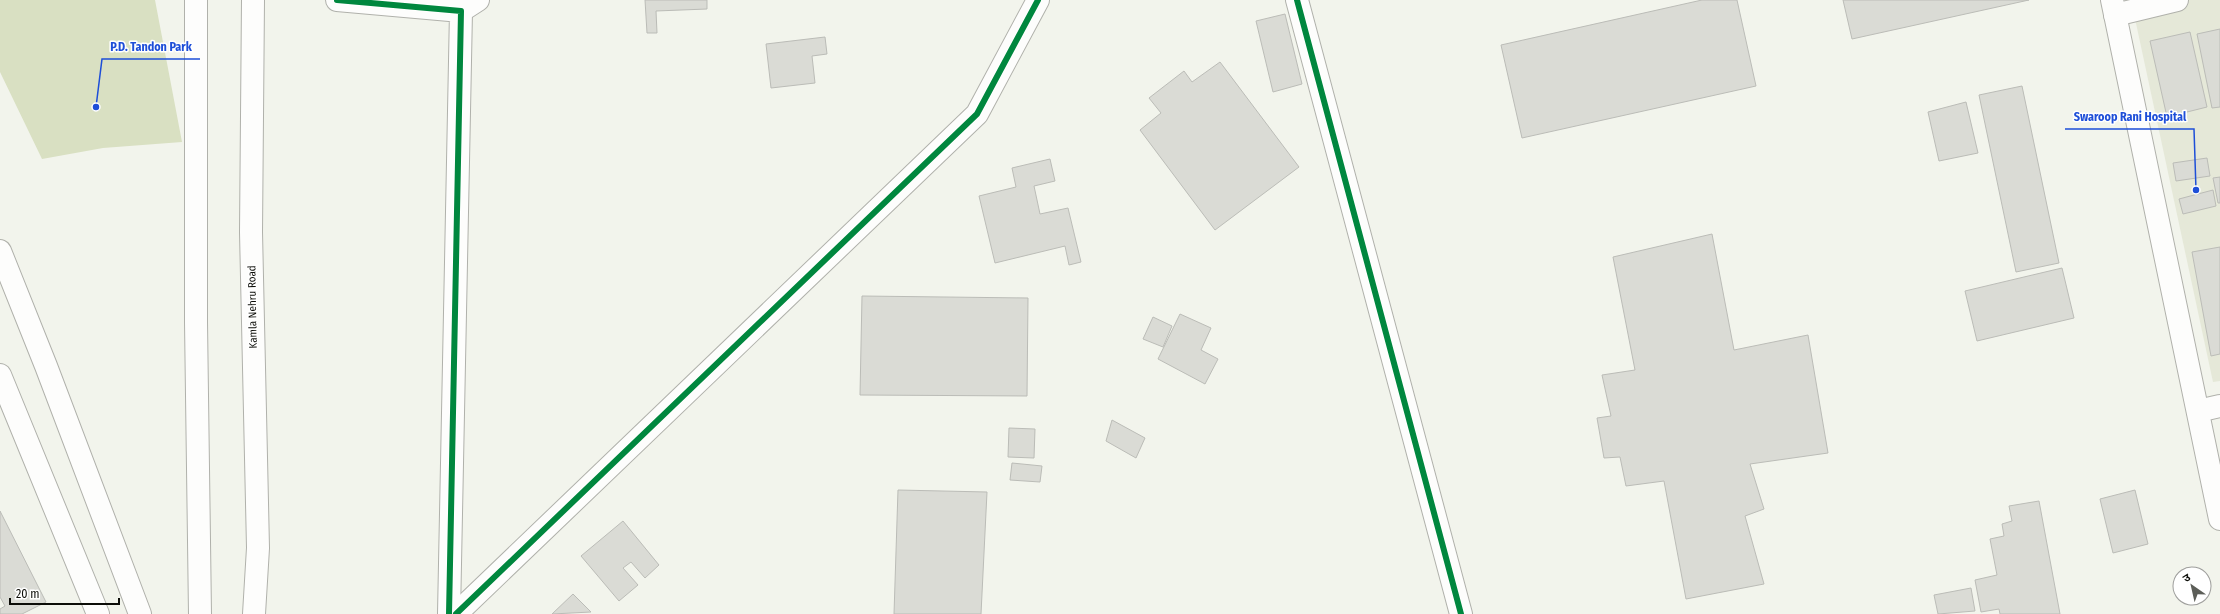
<svg xmlns="http://www.w3.org/2000/svg" width="2220" height="614" font-family="'Fira Sans Condensed','Noto Sans Devanagari',sans-serif">
  <rect width="100%" height="100%" fill="#f2f4ec"/>
  <polygon fill="#e5e8d8" points="2131,0 2220,0 2220,381 2213,382"/>
  <polygon fill="#d9e0c2" points="0,0 155,0 182,142 103,148 42,159 0,72"/>
  <g fill="#dadbd5" stroke="#bbbcb7">
    <polygon points="645,0 707,0 707,9 656,11 657,33 647,33"/>
    <polygon points="1702,0 1737,0 1756,86 1522,138 1501,45"/>
    <polygon points="1843,0 2029,0 1852,39"/>
    <polygon points="1285,14 1302,84 1273,92 1256,21"/>
    <polygon points="2220,29 2220,107 2212,108 2197,34"/>
    <polygon points="2190,32 2207,107 2167,117 2150,41"/>
    <polygon points="825,37 827,54 812,56 815,83 771,88 766,44"/>
    <polygon points="1220,62 1299,167 1215,230 1140,130 1161,113 1149,98 1184,71 1192,82"/>
    <polygon points="2022,86 2059,263 2016,272 1979,95"/>
    <polygon points="1966,102 1978,153 1939,161 1928,112"/>
    <polygon points="2207,158 2210,176 2176,181 2173,163"/>
    <polygon points="1050,159 1055,181 1034,186 1040,214 1068,208 1081,262 1069,265 1065,246 995,263 979,196 1016,187 1012,168"/>
    <polygon points="2220,177 2220,203 2218,203 2213,178"/>
    <polygon points="2213,190 2216,206 2183,214 2179,199"/>
    <polygon points="1712,234 1734,350 1808,335 1828,453 1750,464 1764,509 1745,516 1764,584 1686,599 1664,481 1626,486 1620,457 1604,458 1597,418 1611,416 1602,375 1635,370 1613,257"/>
    <polygon points="2220,247 2220,354 2211,356 2192,252"/>
    <polygon points="2062,268 2074,318 1977,341 1965,291"/>
    <polygon points="862,296 1028,298 1027,396 860,395"/>
    <polygon points="1180,314 1211,328 1201,350 1218,359 1205,384 1158,359"/>
    <polygon points="1153,317 1172,326 1163,347 1143,339"/>
    <polygon points="1112,420 1145,438 1136,458 1106,441"/>
    <polygon points="1009,428 1035,429 1034,458 1008,457"/>
    <polygon points="1012,463 1042,466 1040,482 1010,480"/>
    <polygon points="898,490 987,492 981,614 894,614"/>
    <polygon points="2135,490 2148,544 2113,553 2100,499"/>
    <polygon points="2039,501 2060,614 2000,614 1999,609 1981,612 1975,580 1997,575 1990,539 2004,536 2002,524 2012,521 2009,506"/>
    <polygon points="0,511 46,602 22,614 0,614 0,609 5,606 0,597"/>
    <polygon points="623,521 659,565 645,578 631,562 623,568 638,585 619,601 581,556"/>
    <polygon points="1971,588 1975,611 1938,614 1934,595"/>
    <polygon points="573,594 591,612 552,614"/>
  </g>
  <g fill="none" stroke-linecap="round" stroke-linejoin="round">
    <defs>
      <g id="street">
        <polyline points="337,0 461,11 449,614"/>
        <polyline points="1297,0 1461,614"/>
        <polyline points="2112,0 2220,519"/>
        <polyline points="461,11 478,0"/>
        <polyline points="2115,15 2177,0"/>
        <polyline points="2198,411 2220,406"/>
      </g>
      <g id="secondary">
        <polyline points="196,0 196,322 200,614"/>
        <polyline points="253,0 251,232 258,548 254,614"/>
        <polyline points="0,251 46,366 140,614"/>
        <polyline points="0,375 98,614"/>
        <polyline points="456,614 977,114 1038,0"/>
      </g>
    </defs>
    <use href="#street" stroke="#b0b1ab" stroke-width="24"/>
    <use href="#secondary" stroke="#b0b1ab" stroke-width="24"/>
    <use href="#street" stroke="#fdfdfc" stroke-width="22"/>
    <use href="#secondary" stroke="#fdfdfc" stroke-width="22"/>
    <defs>
      <g id="cycleway">
        <polyline points="337,0 461,11 449,614"/>
        <polyline points="1297,0 1461,614"/>
        <polyline points="456,614 977,114 1038,0"/>
      </g>
    </defs>
    <use href="#cycleway" stroke="#fff" stroke-width="8"/>
    <use href="#cycleway" stroke="#00873e" stroke-width="6"/>
  </g>
  <g text-anchor="middle" stroke-width="3" stroke-linejoin="round" paint-order="stroke">
    <g font-size="11" fill="#0c0d08" stroke="#fff">
      <text transform="translate(252 307) rotate(-91)" y="4">Kamla Nehru Road</text>
    </g>
  </g>
  <path fill="none" stroke="#1d4ed8" stroke-width="1.5" d="M96 107L102 59H200M2196 190L2194 129H2065"/>
  <g fill="#1d4ed8" stroke="#fff" stroke-width="1.5">
    <circle cx="96" cy="107" r="4"/>
    <circle cx="2196" cy="190" r="4"/>
  </g>
  <g font-size="12" text-anchor="middle" font-weight="bold" fill="#1d4ed8" stroke="#fff" stroke-width="3" stroke-linejoin="round" paint-order="stroke">
    <text x="151" y="51">P.D. Tandon Park</text>
    <text x="2130" y="121">Swaroop Rani Hospital</text>
  </g>
  <g transform="translate(2192 586) rotate(326)"><circle r="19" fill="#ffffff" stroke="#9e9e9c"/>
  <path d="M0-3L7 15L0 10L-7 15Z" fill="#5c5e58"/>
  <text y="-6" font-size="11" font-weight="bold" text-anchor="middle" fill="#0c0d08">उ</text>
  </g>
  <path d="M10 598v6h109v-6" fill="none" stroke="#0c0d08" stroke-width="2"/>
  <text x="16" y="598" font-size="12" fill="#0c0d08" stroke="#ffffff" stroke-width="3" paint-order="stroke">20 m</text>
</svg>
